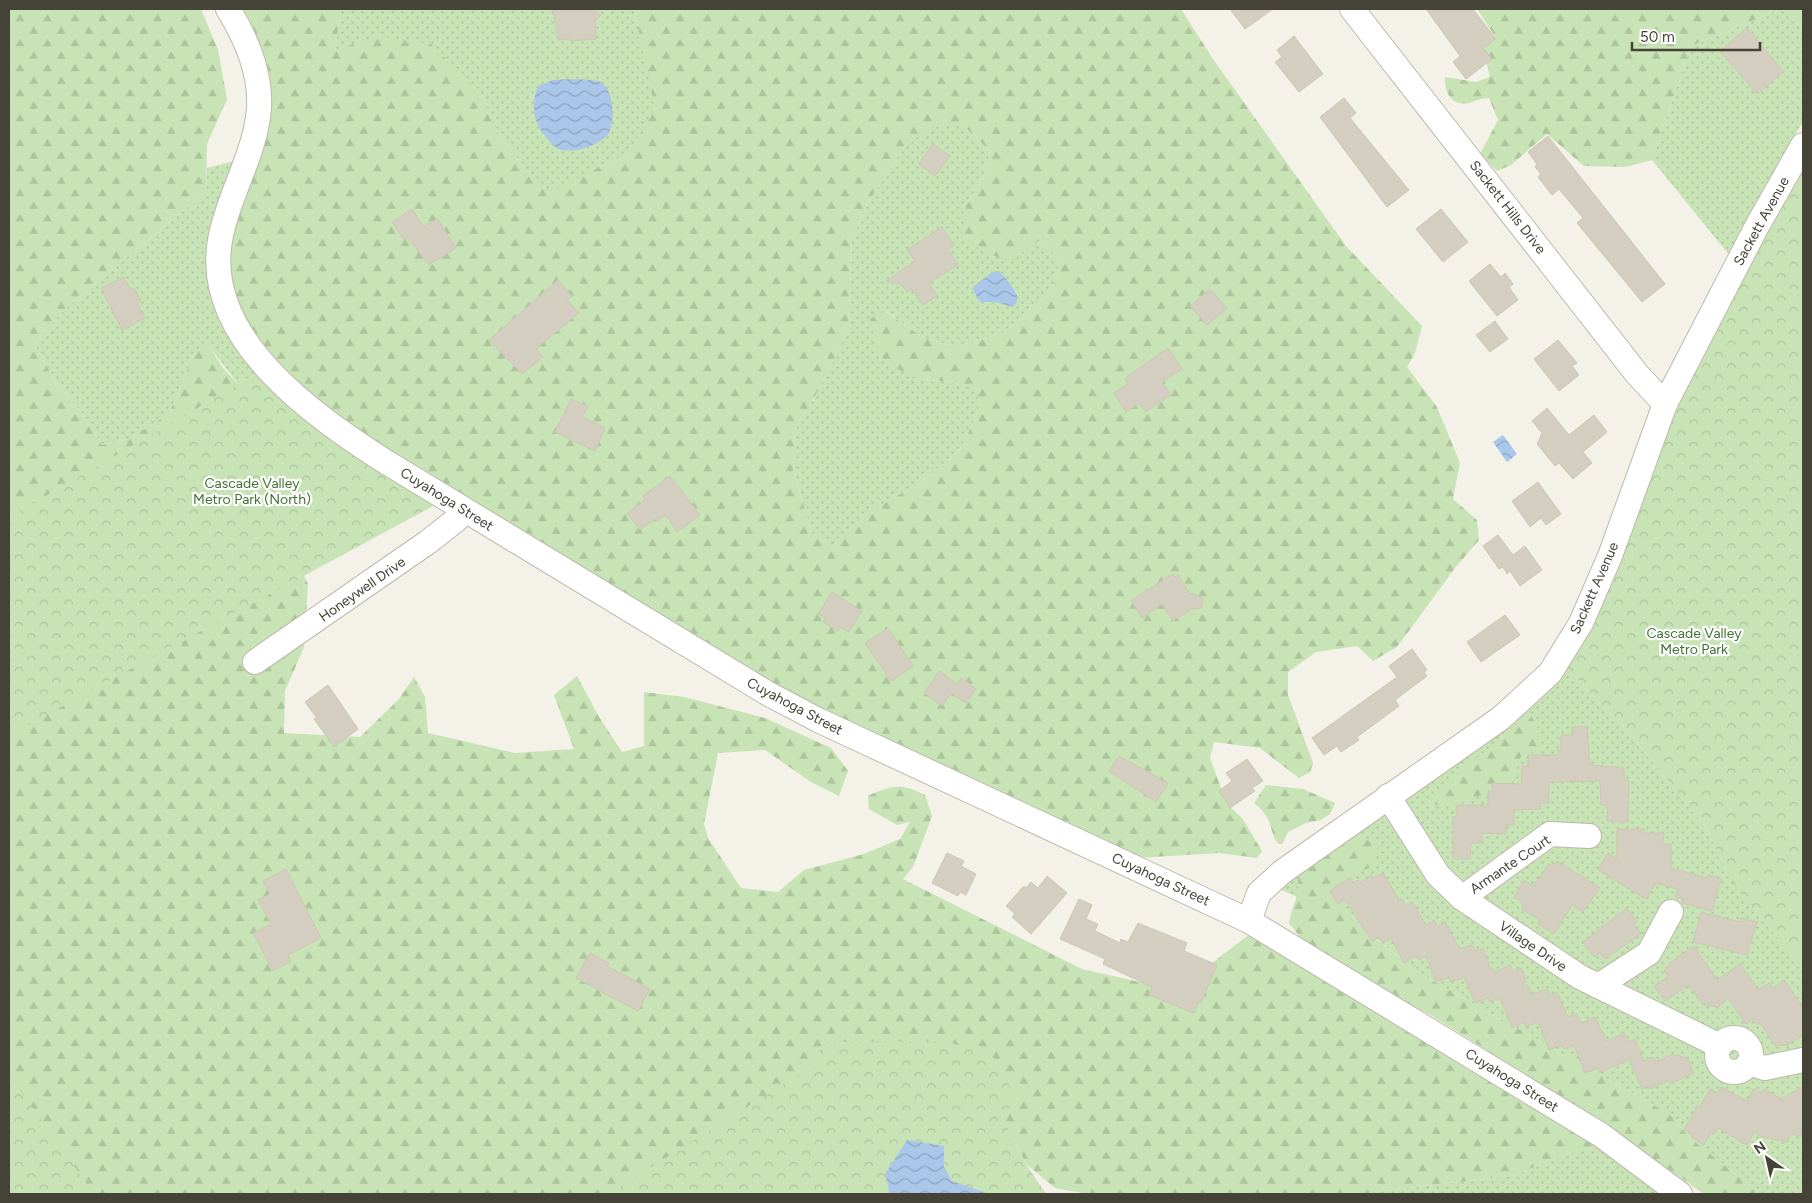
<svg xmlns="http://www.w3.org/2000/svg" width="1812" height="1203" font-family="Figtree,sans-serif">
  <defs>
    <pattern id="grass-dots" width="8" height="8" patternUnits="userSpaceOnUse" patternTransform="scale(1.25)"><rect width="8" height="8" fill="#c8e3b5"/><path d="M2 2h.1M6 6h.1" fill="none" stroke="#adc49c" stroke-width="1.8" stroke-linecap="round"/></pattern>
    <pattern id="forest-firs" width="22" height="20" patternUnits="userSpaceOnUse" patternTransform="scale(1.25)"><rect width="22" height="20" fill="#c8e3b5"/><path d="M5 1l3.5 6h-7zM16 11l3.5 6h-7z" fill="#adc49c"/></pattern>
    <pattern id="park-crowns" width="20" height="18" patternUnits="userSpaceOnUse" patternTransform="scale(1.25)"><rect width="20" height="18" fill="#c8e3b5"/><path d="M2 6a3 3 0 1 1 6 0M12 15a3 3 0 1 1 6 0" fill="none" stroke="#adc49c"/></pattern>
    <pattern id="water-waves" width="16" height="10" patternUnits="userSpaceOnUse" patternTransform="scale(1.25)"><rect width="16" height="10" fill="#aac7ea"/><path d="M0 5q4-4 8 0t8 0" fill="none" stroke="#8ca3be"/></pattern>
  </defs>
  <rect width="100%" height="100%" fill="#f3f1e8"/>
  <g fill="url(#grass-dots)">
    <polygon points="341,9 634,9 656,108 629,153 549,192 524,167 496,130 483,97 461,77 335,51"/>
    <polygon points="1781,9 1803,28 1803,121 1730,256 1652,160 1691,46"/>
    <polygon points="939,123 965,127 990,151 986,172 966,206 1038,241 1060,261 1052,292 1002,333 955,347 922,337 886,311 912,378 950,382 978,389 978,412 960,450 921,482 876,508 847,531 832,547 812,533 793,470 795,430 819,389 848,331 852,240 867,204 906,144"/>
    <polygon points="246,158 267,368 238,384 206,342 193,356 169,414 128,439 102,445 83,414 56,383 34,343 66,308 206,192 207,168"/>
    <path d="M1560 662 1628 731 1706 828 1726 871 1803 968V1194H1761L1689 1137 1671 1115 1412 969C1369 926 1322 908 1268 884Z"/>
    <polygon points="1605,1147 1680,1194 1359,1194 1517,1175 1547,1161 1584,1149"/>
  </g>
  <g fill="url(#forest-firs)" fill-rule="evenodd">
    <path d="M9 9H201L218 50 227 99 207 144 206 192 66 308 34 343 56 383 83 414 102 445 128 439 169 414 193 356 206 341 223 368 238 384 267 368 220 279 259 108 228 9H341L335 50 377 36 431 44 483 97 496 130 524 167 550 191 629 153 655 108 634 9H1181L1213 59 1346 246 1422 326 1415 353 1407 367 1437 407 1460 463 1453 499 1477 520 1479 540 1455 568 1397 647 1373 661 1357 646 1316 652 1288 672V695L1313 763 1310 772 1299 778 1260 748 1214 742 1210 758 1227 804 1242 818 1262 851 1257 858 1219 853 1119 859 818 720 386 462 277 522 308 584 304 647 285 691 284 733 360 737 399 699 414 677 425 697 428 733 515 753 574 749 554 695 577 676 599 717 622 752 644 746V692L684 697 765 718 831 748 848 771 839 796 811 782 765 750 718 753 704 824 708 838 741 888 778 892 804 870 864 854 900 839 910 822 897 825 869 809 868 796C892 785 900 783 925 795L932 816 913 867 903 879 1082 969 1157 986 1212 963 1259 927 1605 1147 1584 1149 1547 1161 1517 1175 1359 1194H1088L1055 1188 1026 1164 1005 1123 1014 1094 800 1194H9ZM939 124 965 127 990 151 986 172 966 206 962 235 985 254 1012 260 1038 241 1060 261 1052 292 1002 333 955 347 922 337 885 311 870 319 879 356 912 378 950 382 978 389V412L960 450 921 482 876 508 847 531 832 547 812 533 793 470 795 430 819 389 848 331 852 240 867 204 906 144Z"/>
    <path d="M1477 9H1803V28L1781 9 1691 46 1652 160 1625 167 1584 166 1547 134 1511 165 1497 171 1480 154 1498 120 1489 98C1481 98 1476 101 1469 103 1451 107 1444 91 1445 77L1476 82 1490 77 1483 48 1496 38Z"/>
    <path d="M1531 716C1538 725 1546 746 1538 755L1531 752 1522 754C1517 764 1516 774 1508 783H1492C1483 802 1449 807 1430 804L1432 796 1441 786 1512 730 1524 717Z"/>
    <path d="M1266 785 1303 789 1335 803 1330 814 1321 820 1306 823 1288 832 1282 844H1278C1267 826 1275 820 1254 803Z"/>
    <path d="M1353 835 1379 844 1373 865 1353 877 1347 901 1343 908C1359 931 1391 947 1412 969L1671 1115 1689 1137 1761 1194H1704L1638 1148 1534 1083 1482 1047 1429 1014 1384 992 1303 941 1289 923C1291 908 1300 895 1298 880L1309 864Z"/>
  </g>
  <g fill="url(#park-crowns)">
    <polygon points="1803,145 1803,968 1745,900 1726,871 1706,828 1628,731 1560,662 1665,404"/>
    <polygon points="267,368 446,499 9,735 9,517"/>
    <polygon points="946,1041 996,1059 1014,1095 1005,1123 1026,1164 1046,1194 608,1194 806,1070 825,1042"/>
    <polygon points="9,1075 94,1194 9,1194"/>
  </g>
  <g fill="url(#water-waves)">
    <path d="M573 79C581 80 593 79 600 82 614 87 617 127 606 137 596 146 572 154 559 149 552 146 547 138 543 133 532 119 532 101 538 86L553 80Z"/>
    <path d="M998 271C1006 277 1012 286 1017 295V301L1013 307 995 302H980L972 288 991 273Z"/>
    <polygon points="1503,435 1517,454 1507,462 1493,442"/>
    <polygon points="907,1140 944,1146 944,1167 952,1181 989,1194 890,1194 885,1174"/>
  </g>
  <g fill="#d3cebf" stroke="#cdc7b3">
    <polygon points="553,9 593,9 601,15 595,21 596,39 570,41 570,39 558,40"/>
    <polygon points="1230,9 1273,9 1245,29"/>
    <polygon points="1426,9 1473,9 1496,39 1483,48 1492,59 1466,79 1453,62 1460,56"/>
    <polygon points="1747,28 1784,72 1757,94 1720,51"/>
    <polygon points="1294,36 1323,74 1299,92 1275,62 1282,57 1277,50"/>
    <polygon points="1344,98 1356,113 1350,118 1409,190 1387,207 1320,117"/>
    <polygon points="1548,136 1665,284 1642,302 1577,223 1583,218 1559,189 1552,195 1538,177 1541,174 1535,167 1537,164 1528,152"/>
    <polygon points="933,144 950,156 935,176 919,164"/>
    <polygon points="412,209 424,227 437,218 456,248 429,265 408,238 404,240 392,222"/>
    <polygon points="1441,209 1468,242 1443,262 1416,229"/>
    <polygon points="942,227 954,245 948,249 958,265 929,283 937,296 923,305 912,289 907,292 901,284 886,281 915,261 907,250"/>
    <polygon points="1490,264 1501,277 1505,273 1513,284 1509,287 1518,300 1497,316 1469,281"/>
    <polygon points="124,277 131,290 134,288 141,301 137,303 145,318 122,330 101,288"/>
    <polygon points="558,280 572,296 567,300 579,313 536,349 543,357 522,374 489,340"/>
    <polygon points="1210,289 1227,308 1207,325 1190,306"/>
    <polygon points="1495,321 1508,339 1490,352 1476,335"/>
    <polygon points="1558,340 1577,363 1572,366 1579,375 1559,391 1534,359"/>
    <polygon points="1168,348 1182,369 1162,382 1171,395 1145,412 1140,403 1126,412 1114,393 1128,384 1125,378"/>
    <polygon points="571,399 588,406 583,417 605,428 595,451 555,432"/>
    <polygon points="1547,408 1569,435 1594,415 1607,432 1583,452 1592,463 1573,479 1559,463 1555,466 1537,444 1542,433 1532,421"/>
    <polygon points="670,476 700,515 677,532 666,515 657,521 655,519 640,530 627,513 645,500 643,496"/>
    <polygon points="1538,482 1561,514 1546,525 1541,518 1530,527 1512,501"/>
    <polygon points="1498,535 1513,555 1525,546 1542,570 1520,586 1510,571 1507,574 1503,567 1499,569 1483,546"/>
    <polygon points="1172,574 1175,577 1178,575 1189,593 1200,596 1203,600 1201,608 1192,609 1173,621 1162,604 1142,618 1131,601"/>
    <polygon points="832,592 862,611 849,632 841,627 838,631 823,622 826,618 818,614"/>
    <polygon points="1505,615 1520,635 1481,662 1467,642"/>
    <polygon points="888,628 913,666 891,681 865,643"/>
    <polygon points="1412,649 1427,670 1424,672 1427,676 1395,700 1399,706 1357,737 1359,740 1341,752 1337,746 1324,755 1312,738 1397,677 1389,666"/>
    <polygon points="939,671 957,684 961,678 976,689 966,703 951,693 942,706 924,693"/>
    <polygon points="328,685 358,729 334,747 314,719 316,717 305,702"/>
    <polygon points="1572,727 1587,727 1590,765 1624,768 1624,780 1629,780 1628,822 1607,821 1608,805 1601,805 1600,781 1551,782 1549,783 1549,803 1540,803 1541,809 1514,810 1514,825 1506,825 1506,834 1482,833 1482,843 1471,843 1470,859 1453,859 1453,817 1457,817 1457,805 1488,805 1488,791 1492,791 1492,783 1521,784 1522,766 1528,766 1528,755 1558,755 1558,750 1561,750 1561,735 1573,735"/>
    <polygon points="1119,756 1168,783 1156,802 1109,771"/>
    <polygon points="1247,759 1263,781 1252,788 1255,791 1230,808 1219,791 1232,781 1226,773"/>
    <polygon points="1617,829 1644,829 1644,833 1664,833 1663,844 1671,844 1671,868 1707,878 1708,875 1721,879 1712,911 1682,903 1683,899 1675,897 1678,889 1656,883 1646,899 1598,870 1608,853 1617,859"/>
    <polygon points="947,853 964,861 961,866 976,874 966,895 960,892 958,896 932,883"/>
    <polygon points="1557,861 1600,888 1583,912 1572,905 1554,934 1538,924 1540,920 1523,910 1521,901 1514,897 1524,880 1533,886 1549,864 1553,866"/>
    <polygon points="286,869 321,938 288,955 291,961 273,971 253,933 271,924 258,900 270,894 263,881"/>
    <polygon points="1383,873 1399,900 1402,899 1406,906 1413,902 1426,925 1434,920 1438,927 1445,922 1460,949 1472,945 1475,951 1483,948 1491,970 1493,969 1495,972 1510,965 1513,972 1521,968 1526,981 1521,990 1528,985 1531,995 1547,989 1550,996 1557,992 1568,1017 1577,1014 1581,1023 1595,1017 1606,1041 1625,1033 1629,1042 1635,1039 1644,1061 1653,1057 1655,1061 1660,1060 1673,1054 1687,1058 1694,1073 1670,1084 1669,1080 1650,1089 1649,1086 1642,1089 1629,1060 1600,1072 1598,1068 1585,1073 1574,1045 1564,1049 1562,1045 1549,1050 1538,1022 1526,1027 1525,1022 1512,1028 1500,998 1490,1002 1488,998 1475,1003 1464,977 1451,982 1449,977 1436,982 1426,956 1419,960 1416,956 1404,963 1391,938 1383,943 1379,937 1372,941 1345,900 1338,904 1330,890 1350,878 1353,883 1358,880 1360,883 1372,875 1374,878"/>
    <polygon points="1047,876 1067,893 1031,934 1012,917 1015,914 1006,906 1024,886 1026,888 1031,882 1038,888"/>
    <polygon points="1079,899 1092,905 1086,919 1098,924 1095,931 1120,943 1121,939 1128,942 1138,923 1187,943 1184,951 1217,965 1201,1003 1198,1002 1194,1013 1149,995 1152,987 1103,964 1105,959 1060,939"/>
    <polygon points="1627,908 1637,922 1634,925 1641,934 1605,959 1600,953 1594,957 1583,942"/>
    <polygon points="1701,912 1740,922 1740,918 1757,922 1747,955 1693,942"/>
    <polygon points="1694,946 1717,980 1740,964 1759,990 1769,983 1773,988 1784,980 1803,1008 1803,1035 1788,1045 1775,1046 1760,1023 1757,1025 1752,1019 1746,1024 1728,999 1718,1007 1703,1005 1689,985 1665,1001 1654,986 1668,977 1664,970 1670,966 1668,964"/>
    <polygon points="590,953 609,963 607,966 650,989 638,1011 576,978"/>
    <polygon points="1721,1087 1747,1101 1754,1088 1761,1093 1764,1089 1781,1099 1803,1087 1803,1125 1801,1136 1790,1134 1788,1142 1762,1137 1754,1132 1747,1145 1718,1128 1715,1134 1711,1132 1704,1145 1692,1138 1693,1135 1684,1130 1697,1106 1700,1107 1710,1089 1718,1093"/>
  </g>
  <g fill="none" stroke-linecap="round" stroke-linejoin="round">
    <defs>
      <g id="minor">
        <path d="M228 9C246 38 261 73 259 108 256 152 230 192 221 235 199 337 313 415 386 462L767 693 818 720 1249 921 1601 1135 1680 1194"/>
        <polyline points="1352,9 1637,374 1665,404"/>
        <polyline points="255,662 428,542 456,520 465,511"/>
        <polyline points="1388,796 1438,875 1462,898 1580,977 1720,1046"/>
        <polyline points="1462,898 1550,834 1589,836"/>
        <polyline points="1249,921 1259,893 1282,872 1501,718 1550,673 1581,623 1610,556 1665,404 1756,228 1803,145"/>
        <polyline points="1598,986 1649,953 1671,912"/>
        <circle cx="1734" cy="1055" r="17"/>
        <polyline points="1749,1063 1765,1068 1803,1060"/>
      </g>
    </defs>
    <use href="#minor" stroke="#bdb9ac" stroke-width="26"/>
    <use href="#minor" stroke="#fff" stroke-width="24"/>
  </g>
  <g text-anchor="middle" stroke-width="4.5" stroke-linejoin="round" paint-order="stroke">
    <g font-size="14" fill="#454237" stroke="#fff">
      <text transform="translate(1508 207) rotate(52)" y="5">Sackett Hills Drive</text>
      <text transform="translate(1761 221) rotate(-61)" y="5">Sackett Avenue</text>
      <text transform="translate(447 499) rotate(32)" y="5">Cuyahoga Street</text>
      <text transform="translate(1594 588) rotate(-66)" y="5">Sackett Avenue</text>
      <text transform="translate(362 589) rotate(-35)" y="5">Honeywell Drive</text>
      <text transform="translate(795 706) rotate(28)" y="5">Cuyahoga Street</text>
      <text transform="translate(1510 864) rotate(-34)" y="5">Armante Court</text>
      <text transform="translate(1161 879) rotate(25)" y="5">Cuyahoga Street</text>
      <text transform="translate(1533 946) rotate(34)" y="5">Village Drive</text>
      <text transform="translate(1512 1080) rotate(32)" y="5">Cuyahoga Street</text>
    </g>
    <g font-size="14" fill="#407230" stroke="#fff">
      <text x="252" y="488">Cascade Valley<tspan x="252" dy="16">Metro Park (North)</tspan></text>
      <text x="1694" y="638">Cascade Valley<tspan x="1694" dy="16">Metro Park</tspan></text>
    </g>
  </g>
  <rect width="1812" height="1203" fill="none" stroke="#454237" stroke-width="20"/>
  <g transform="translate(1767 1158) rotate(326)" stroke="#ffffff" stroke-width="4" paint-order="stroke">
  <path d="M0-4L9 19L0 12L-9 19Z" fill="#454237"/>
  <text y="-8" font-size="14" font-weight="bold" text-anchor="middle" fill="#454237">N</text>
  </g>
  <path d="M1632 42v8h128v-8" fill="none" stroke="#454237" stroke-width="2.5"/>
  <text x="1640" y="42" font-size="15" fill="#454237" stroke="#ffffff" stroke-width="4" paint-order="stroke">50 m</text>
</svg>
